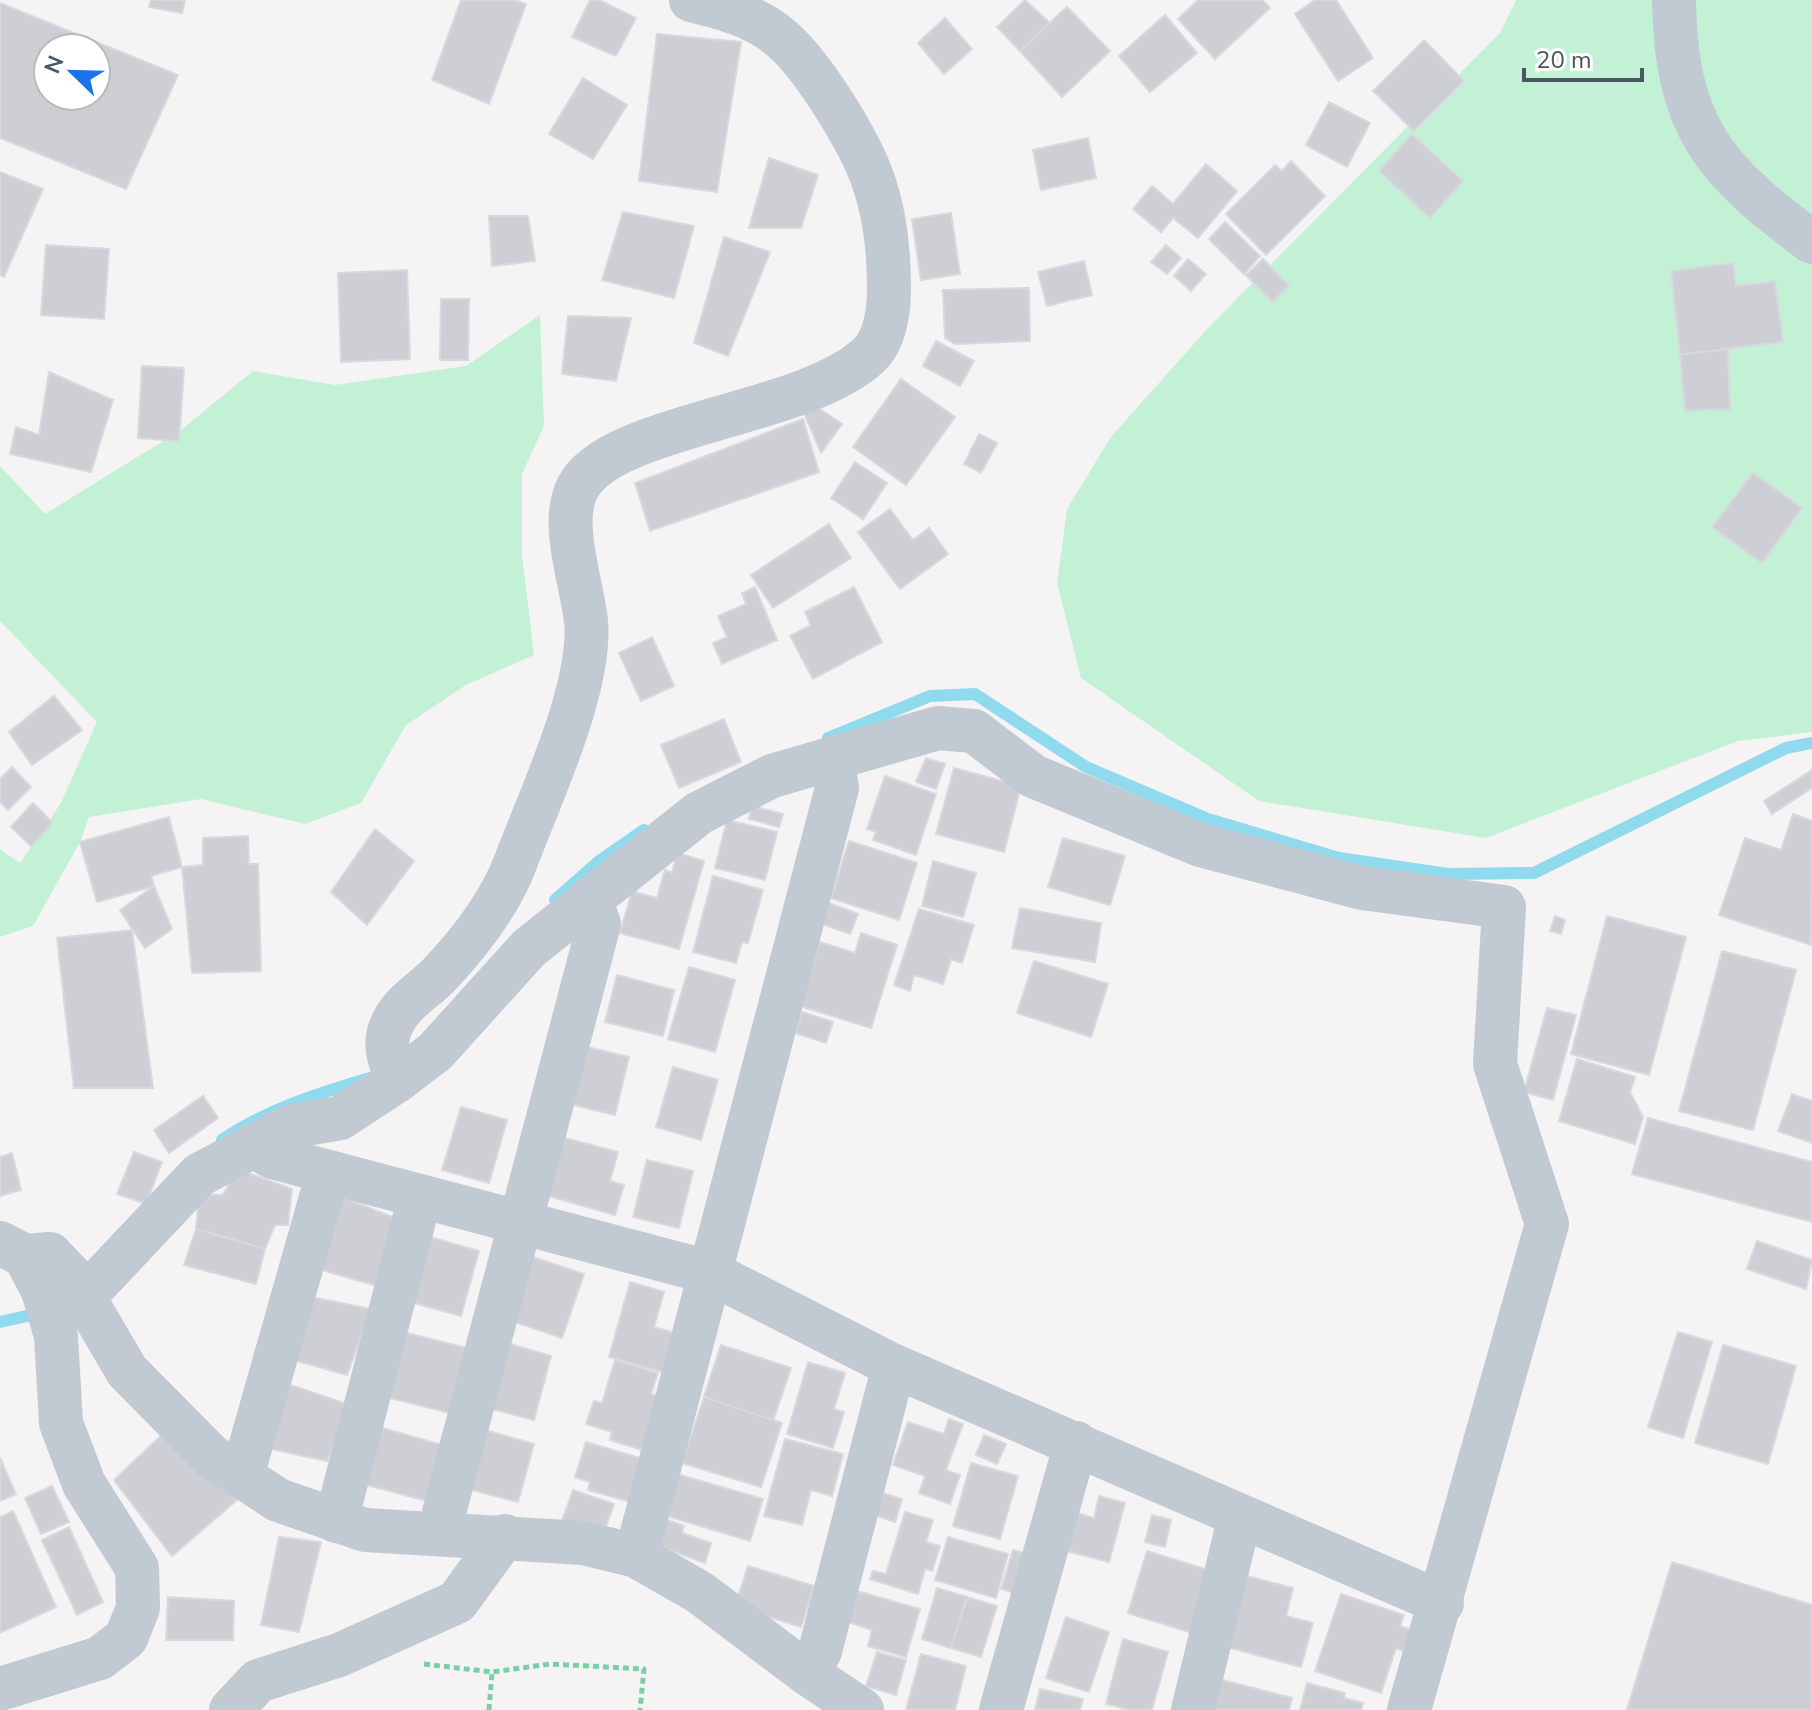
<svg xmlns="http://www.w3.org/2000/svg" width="1812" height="1710" font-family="'Nunito Sans',sans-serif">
  <rect width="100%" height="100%" fill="#f5f3f3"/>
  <g fill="#c3f1d5">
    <polygon points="1516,0 1812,0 1812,732 1738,741 1486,838 1259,801 1081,678 1057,583 1067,509 1111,437 1208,328 1500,33"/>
    <polygon points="540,315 544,426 522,474 522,555 534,655 466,685 406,725 361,803 305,824 201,799 89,817 80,842 33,926 0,937 0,849 20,863 61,803 97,722 0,621 0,466 45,514 181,430 253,371 335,385 466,366"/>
  </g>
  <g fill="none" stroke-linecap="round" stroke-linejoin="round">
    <g stroke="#90daee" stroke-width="12">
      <polyline points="828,738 930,696 975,694 1086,767 1208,819 1339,858 1448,874 1534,873 1786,748 1812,743"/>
      <polyline points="555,900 598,862 644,830"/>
      <path d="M222 1140C266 1110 319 1093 370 1078"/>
      <polyline points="0,1322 41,1313"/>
    </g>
  </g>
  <g fill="#cdcfd5" stroke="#d7d9de" stroke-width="2" fill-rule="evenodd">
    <polygon points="151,0 185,0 182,13 149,7"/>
    <polygon points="461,0 515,0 526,4 489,104 432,80"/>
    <polygon points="590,0 599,0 636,18 616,56 572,37"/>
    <polygon points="1025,0 1050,23 1020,51 997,27"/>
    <polygon points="1198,0 1262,0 1270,8 1215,59 1178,19"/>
    <polygon points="1315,0 1336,0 1373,58 1338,81 1295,14"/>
    <path d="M0 3 178 75 126 189 0 138ZM48 48H96V96H48Z"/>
    <polygon points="1067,7 1110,51 1062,97 1020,51"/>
    <polygon points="1165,15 1197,53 1150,92 1119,56"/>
    <polygon points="945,18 972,49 944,74 918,43"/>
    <polygon points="657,34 741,42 717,192 639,181"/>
    <polygon points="1424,40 1464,81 1414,131 1373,91"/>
    <polygon points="583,78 627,105 593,159 549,134"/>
    <polygon points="1329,102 1370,123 1347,167 1306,145"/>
    <polygon points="1412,134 1463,181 1430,218 1379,171"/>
    <polygon points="1088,138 1096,178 1041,190 1033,150"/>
    <polygon points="769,158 818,175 801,228 749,228"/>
    <polygon points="1291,161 1325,196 1266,255 1226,214 1275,165 1282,171"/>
    <polygon points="1206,164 1237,191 1198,238 1173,218 1161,232 1133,209 1152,186 1173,204"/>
    <polygon points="0,172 43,189 4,277 0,275"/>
    <polygon points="623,212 694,226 674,298 602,280"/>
    <polygon points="951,213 960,274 921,280 912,219"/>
    <polygon points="489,216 528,216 535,261 492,266"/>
    <polygon points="1225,222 1260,256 1244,274 1209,239"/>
    <polygon points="724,237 770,252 728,356 694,343"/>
    <polygon points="46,245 109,249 104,319 41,315"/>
    <polygon points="1166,245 1181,258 1167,274 1151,262"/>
    <polygon points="1188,259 1206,274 1191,291 1174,276"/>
    <polygon points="1263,259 1289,286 1272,302 1246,275"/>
    <polygon points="1084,261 1092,295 1047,306 1038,272"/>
    <polygon points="1733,263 1736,286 1775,281 1783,342 1680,355 1671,271"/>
    <polygon points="407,270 410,359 341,362 338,273"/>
    <polygon points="1029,288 1030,341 955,344 945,338 943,290"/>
    <polygon points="441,299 469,299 468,360 440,360"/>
    <polygon points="568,316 631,318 616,381 562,374"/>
    <polygon points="936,341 974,361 960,386 923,366"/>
    <polygon points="1728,349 1730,409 1685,411 1680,355"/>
    <polygon points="142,366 184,368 179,441 138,438"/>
    <polygon points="49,372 113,400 91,472 10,454 16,427 39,435"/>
    <polygon points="901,379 955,417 906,485 853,447"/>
    <polygon points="817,407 842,424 821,453 803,411"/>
    <polygon points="803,419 819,472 650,531 635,483"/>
    <polygon points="979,434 997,443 981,473 964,464"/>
    <polygon points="855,462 887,483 863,519 831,498"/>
    <polygon points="1753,473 1802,508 1762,563 1712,527"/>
    <polygon points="890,509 913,540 929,528 948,554 900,589 858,532"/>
    <polygon points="829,524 851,558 773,608 751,575"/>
    <polygon points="755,587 777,640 722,664 713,643 727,637 718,616 746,604 742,593"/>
    <polygon points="854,587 882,642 813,679 790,636 811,625 805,612"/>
    <polygon points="652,637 674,686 641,701 619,653"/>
    <polygon points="54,696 82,730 32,765 9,732"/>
    <polygon points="724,719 741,762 679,788 661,745"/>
    <polygon points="926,758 945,764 936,789 916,782"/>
    <polygon points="12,767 31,787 8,810 0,802 0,779"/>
    <polygon points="954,768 1021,786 1004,852 936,834"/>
    <polygon points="1812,770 1812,788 1772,814 1764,801"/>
    <polygon points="885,776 936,794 916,855 873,840 876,832 867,829"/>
    <polygon points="33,803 53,823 31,846 11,827"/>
    <polygon points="752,806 783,814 779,827 749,819"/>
    <polygon points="1793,814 1812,821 1811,945 1719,915 1745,838 1781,850"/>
    <polygon points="169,817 182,867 151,876 154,886 97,902 80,842"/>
    <polygon points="727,820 777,832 765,880 715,868"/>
    <polygon points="375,829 414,861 367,925 331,892"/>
    <polygon points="248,836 249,864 258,864 261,971 192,973 182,867 203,865 203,838"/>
    <polygon points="1063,838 1125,856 1110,905 1048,887"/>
    <polygon points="849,841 917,863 899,920 831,898"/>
    <polygon points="677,853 704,861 679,949 620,933 632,891 657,898 665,870 672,873"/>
    <polygon points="933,861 976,873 963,917 922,906"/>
    <polygon points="713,876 763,890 748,943 742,942 736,963 693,952"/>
    <polygon points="154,886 172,929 145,948 120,910"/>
    <polygon points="829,903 858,914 850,934 822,924"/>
    <polygon points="1020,908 1101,923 1095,962 1012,948"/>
    <polygon points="919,909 974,925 962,963 951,959 943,984 914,975 910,991 894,985"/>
    <polygon points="1555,916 1565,920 1561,934 1550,931"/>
    <polygon points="1607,916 1686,937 1649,1075 1571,1054"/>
    <polygon points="132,930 153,1088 74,1088 57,938"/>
    <polygon points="861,933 897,945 871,1028 800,1006 820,942 855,953"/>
    <polygon points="1722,951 1796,970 1753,1130 1679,1111"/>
    <polygon points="1034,961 1108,984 1091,1037 1017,1013"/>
    <polygon points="689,967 735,980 715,1052 668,1039"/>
    <polygon points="617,975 674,990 663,1036 605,1022"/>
    <polygon points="1547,1008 1576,1015 1553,1100 1524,1092"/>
    <polygon points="802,1012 833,1022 826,1043 795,1033"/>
    <polygon points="583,1046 629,1057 615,1115 569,1104"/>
    <polygon points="1577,1059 1635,1077 1630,1092 1643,1117 1635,1144 1559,1121"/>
    <polygon points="673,1067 718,1080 701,1140 656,1127"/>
    <polygon points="1792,1094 1812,1101 1812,1143 1778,1131"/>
    <polygon points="203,1096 218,1118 169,1153 154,1130"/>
    <polygon points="461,1107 507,1120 489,1183 442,1170"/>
    <polygon points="1648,1118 1812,1162 1812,1222 1632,1174"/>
    <polygon points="561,1137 618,1152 610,1181 624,1185 615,1215 545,1195"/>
    <polygon points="134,1152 162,1162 146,1204 117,1194"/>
    <polygon points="12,1153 21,1190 0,1196 0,1157"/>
    <polygon points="647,1160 693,1171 679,1228 633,1217"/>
    <polygon points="237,1169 292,1189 288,1225 275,1225 265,1249 196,1229 199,1194 223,1195"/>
    <polygon points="336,1195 398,1219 380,1287 319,1269"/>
    <polygon points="196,1229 265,1249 256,1284 184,1265"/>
    <polygon points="426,1236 479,1251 461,1316 407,1301"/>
    <polygon points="1757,1241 1812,1260 1806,1289 1747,1269"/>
    <polygon points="530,1256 584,1274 562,1338 509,1320"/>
    <polygon points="630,1282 664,1292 654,1327 678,1334 666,1373 609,1357"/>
    <polygon points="306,1296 371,1309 347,1375 290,1359"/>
    <polygon points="403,1332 467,1348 450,1413 386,1397"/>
    <polygon points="1678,1332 1712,1342 1683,1438 1648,1427"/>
    <polygon points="507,1343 551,1356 534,1420 488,1408"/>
    <polygon points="721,1345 791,1368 773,1421 704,1397"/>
    <polygon points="1723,1345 1796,1366 1768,1464 1695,1443"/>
    <polygon points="615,1360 658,1373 651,1394 659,1397 642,1450 610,1440 612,1432 586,1424 594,1401 602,1403"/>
    <polygon points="808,1362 845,1373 834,1409 844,1412 833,1448 787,1434"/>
    <polygon points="285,1383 350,1405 327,1461 266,1448"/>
    <polygon points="704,1397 782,1423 761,1487 682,1463"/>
    <polygon points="949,1419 963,1424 946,1470 960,1475 950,1504 919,1493 925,1476 893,1465 908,1422 944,1434"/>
    <polygon points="379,1427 442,1445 427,1501 363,1484"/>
    <polygon points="168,1429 237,1500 172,1556 114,1480"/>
    <polygon points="485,1430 534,1444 518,1502 469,1489"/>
    <polygon points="984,1435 1006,1444 997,1464 976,1455"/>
    <polygon points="785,1439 843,1454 832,1496 811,1490 802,1525 764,1516"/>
    <polygon points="586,1442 643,1459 631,1502 588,1490 590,1482 575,1477"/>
    <polygon points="0,1458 16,1494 0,1501"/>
    <polygon points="971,1463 1018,1476 1000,1539 953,1526"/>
    <polygon points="677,1474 763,1499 750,1541 664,1515"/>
    <polygon points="52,1486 69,1522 41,1534 25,1498"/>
    <polygon points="573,1490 614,1504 600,1543 559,1529"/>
    <polygon points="875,1491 902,1499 895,1522 868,1513"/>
    <polygon points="1099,1496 1125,1503 1109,1562 1066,1551 1077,1513 1094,1518"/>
    <polygon points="13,1511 56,1607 0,1633 0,1517"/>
    <polygon points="905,1512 933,1520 926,1542 940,1546 932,1571 925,1569 918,1594 870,1579 873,1571 886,1574"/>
    <polygon points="1152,1515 1171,1520 1165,1547 1145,1542"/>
    <polygon points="667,1520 684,1526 682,1533 711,1543 705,1563 658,1546"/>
    <polygon points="69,1527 103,1602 77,1615 42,1540"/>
    <polygon points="279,1537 321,1542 299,1632 261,1625"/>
    <polygon points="948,1537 1008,1554 996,1598 935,1580"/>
    <polygon points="1013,1550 1028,1554 1016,1593 1001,1589"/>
    <polygon points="1147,1551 1211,1571 1192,1633 1128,1613"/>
    <polygon points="1672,1562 1812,1605 1812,1710 1627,1710"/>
    <polygon points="748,1566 814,1586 801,1627 735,1606"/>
    <polygon points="1247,1576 1293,1588 1286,1616 1313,1623 1301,1667 1227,1647"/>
    <polygon points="937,1588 967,1597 951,1648 922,1639"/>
    <polygon points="857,1591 920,1609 906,1657 868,1646 872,1630 848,1622"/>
    <polygon points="1341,1594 1404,1615 1400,1626 1415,1631 1408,1653 1396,1648 1381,1693 1315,1671"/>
    <polygon points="168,1597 234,1601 233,1640 166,1640"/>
    <polygon points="967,1597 997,1606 981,1657 951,1648"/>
    <polygon points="1066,1617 1109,1632 1089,1692 1046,1678"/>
    <polygon points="1123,1639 1168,1652 1152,1710 1130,1710 1106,1704"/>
    <polygon points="877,1652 906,1660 896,1695 866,1686"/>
    <polygon points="921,1654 966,1666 955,1710 906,1710"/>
    <polygon points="1222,1680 1292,1698 1289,1710 1214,1710"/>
    <polygon points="1307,1683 1345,1693 1344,1698 1363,1703 1361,1710 1300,1710"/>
    <polygon points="1040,1689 1083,1699 1080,1710 1035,1710"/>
  </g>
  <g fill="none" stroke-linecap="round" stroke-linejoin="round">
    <g stroke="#7ad0a6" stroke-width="5" stroke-dasharray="6 4" stroke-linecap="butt">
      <polyline points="424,1664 492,1672 550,1664 644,1669 640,1710"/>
      <polyline points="489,1710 492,1672"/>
    </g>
    <g stroke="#c1cad2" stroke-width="44">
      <path d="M1674 0C1676 127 1714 170 1812 242"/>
      <path d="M398 1080C391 1066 384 1047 389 1032 398 1003 421 994 440 974 471 941 500 904 516 861 540 797 592 688 586 621 582 583 559 522 578 487 611 424 803 416 868 356 885 341 889 311 889 289 889 253 886 218 874 183 861 143 814 67 782 39 756 16 724 8 691 0"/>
      <polyline points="253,1145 272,1157 709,1272 894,1366 1442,1603"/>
      <polyline points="0,1243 25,1256 50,1254 72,1277 127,1371 211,1456 278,1500 365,1530 583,1543 636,1556 699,1592 808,1674 862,1710"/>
      <polyline points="83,1298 199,1175 289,1127 340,1118 398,1080 435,1052 529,948 699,813 772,776 938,728 974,731 1033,776 1200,845 1362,888 1504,907 1495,1064 1547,1224 1409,1710"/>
      <polyline points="242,1476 328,1173"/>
      <polyline points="336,1521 420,1197"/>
      <polyline points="443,1534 444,1513 599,924 590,899"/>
      <polyline points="636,1556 837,788 832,758"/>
      <polyline points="808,1674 820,1651 894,1366"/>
      <polyline points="0,1689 100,1658 126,1638 138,1608 137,1568 84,1484 61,1423 56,1336 43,1291 25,1256"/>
      <polyline points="231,1710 258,1681 339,1655 457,1602 505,1536"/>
      <polyline points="1001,1710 1076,1443"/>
      <polyline points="1193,1710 1240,1516"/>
    </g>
  </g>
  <g transform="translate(72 72) rotate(293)"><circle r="38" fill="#ffffff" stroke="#b7bbc0" stroke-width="2"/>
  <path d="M0-6L14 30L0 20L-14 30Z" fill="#1a73e8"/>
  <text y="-12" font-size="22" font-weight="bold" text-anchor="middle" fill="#4a5661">N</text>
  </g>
  <path d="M1524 68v12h118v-12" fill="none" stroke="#4a5661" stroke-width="4"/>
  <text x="1536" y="68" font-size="24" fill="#4a5661" stroke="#ffffff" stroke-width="6" paint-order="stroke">20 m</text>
</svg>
